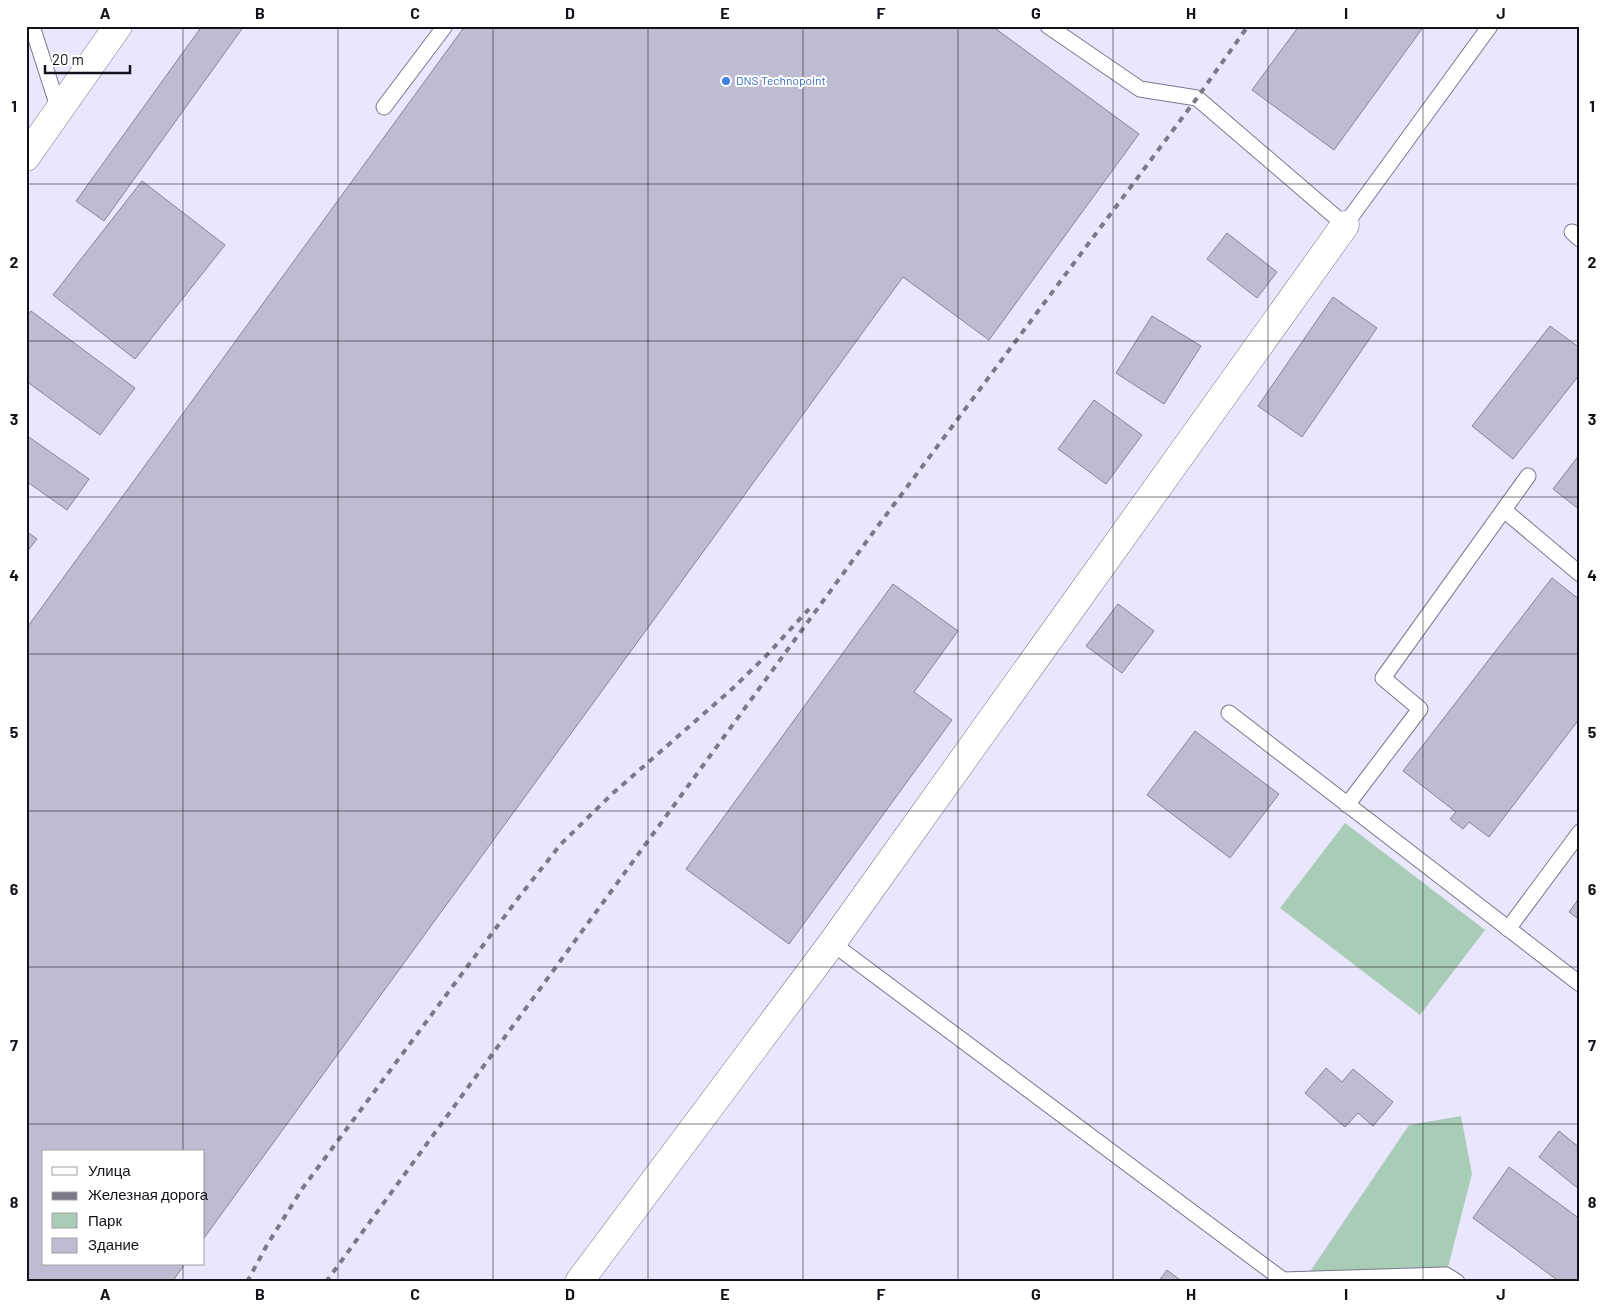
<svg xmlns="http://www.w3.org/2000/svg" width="1606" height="1308" font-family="Barlow,sans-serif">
  <rect width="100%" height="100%" fill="#e9e6fd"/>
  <g fill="#a8ccb5">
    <polygon points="1345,823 1485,930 1420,1015 1280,908"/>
    <polygon points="1461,1116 1472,1174 1446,1275 1303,1282 1409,1125"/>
  </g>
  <g fill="#bebcd2" stroke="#878499">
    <polygon points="202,26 244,26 104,221 76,201"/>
    <polygon points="465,26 992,26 1139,134 989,340 903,277 204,1238 204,1152 44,1152 44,1264 185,1264 172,1282 26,1282 26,629"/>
    <polygon points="1299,26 1424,26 1334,150 1252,90"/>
    <polygon points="142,181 225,245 135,359 53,295"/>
    <polygon points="1227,233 1277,272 1257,298 1207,259"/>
    <polygon points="1333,297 1377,328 1302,437 1258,406"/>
    <polygon points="31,311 135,388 100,435 26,381 26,318"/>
    <polygon points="1152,316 1201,346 1164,404 1116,373"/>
    <polygon points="1550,326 1580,348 1580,374 1513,459 1472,426"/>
    <polygon points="1094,400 1142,435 1106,484 1058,449"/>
    <polygon points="26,435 89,479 67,510 26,481"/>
    <polygon points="1580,454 1580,510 1553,489"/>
    <polygon points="26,531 37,539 26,553"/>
    <polygon points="1552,578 1580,600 1580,718 1489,837 1469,822 1463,829 1450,819 1456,812 1403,771"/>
    <polygon points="893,584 958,631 914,692 952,720 789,944 686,869"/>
    <polygon points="1118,604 1154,631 1122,673 1086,646"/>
    <polygon points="1195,731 1279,794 1230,858 1147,795"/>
    <polygon points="1580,897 1580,920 1569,912"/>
    <polygon points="1326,1068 1342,1082 1353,1069 1393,1102 1373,1126 1358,1113 1345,1127 1305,1093"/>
    <polygon points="1559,1131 1580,1148 1580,1190 1539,1157"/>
    <polygon points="1509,1167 1580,1219 1580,1282 1560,1282 1473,1218"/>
    <polygon points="1167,1270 1183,1282 1158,1282"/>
  </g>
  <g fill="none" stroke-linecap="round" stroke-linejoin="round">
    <defs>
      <g id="lane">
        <polyline points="32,26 59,110"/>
        <polyline points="1048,26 1140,89 1197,98 1345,225 1490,26"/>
        <polyline points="384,107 445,26"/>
        <polyline points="1572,232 1580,239"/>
        <polyline points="1504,510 1580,574"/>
        <polyline points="1229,713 1580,984"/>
        <polyline points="1347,805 1420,709 1383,678 1528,476"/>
        <polyline points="1508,929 1580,832"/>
        <polyline points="832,943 1283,1280 1282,1282"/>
        <polyline points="1283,1280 1446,1275 1457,1282"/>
      </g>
      <g id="street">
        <polyline points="26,157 118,26"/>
        <polyline points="579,1282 832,943 1345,225"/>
      </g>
    </defs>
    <use href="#lane" stroke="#7a778c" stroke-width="17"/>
    <use href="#street" stroke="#7a778c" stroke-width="29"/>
    <use href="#lane" stroke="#fff" stroke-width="15"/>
    <use href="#street" stroke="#fff" stroke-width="28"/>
    <g stroke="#7b7988" stroke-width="4" stroke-dasharray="6 6" stroke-linecap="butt">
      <polyline points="247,1282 267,1245 302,1189 519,897 561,844 612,794 732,689 766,656 809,609"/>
      <polyline points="326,1282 872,534 1197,98 1248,26"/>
    </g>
  </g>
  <path fill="none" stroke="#13121a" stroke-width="1" stroke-opacity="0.55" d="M183 26V1152M338 26V1282M493 26V1282M648 26V1282M803 26V1282M958 26V1282M1113 26V1282M1268 26V1282M1423 26V1282M26 184H1580M26 341H1580M26 497H1580M26 654H1580M26 811H1580M26 967H1580M26 1124H1580M183 1264V1282"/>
  <circle fill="#3f7fe0" stroke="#fff" stroke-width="2" cx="726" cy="81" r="5"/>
  <g text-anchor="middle" stroke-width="4" stroke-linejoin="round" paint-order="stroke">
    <g font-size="12" fill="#366cbe" stroke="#fff" text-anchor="start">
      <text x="736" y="85">DNS Technopoint</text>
    </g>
  </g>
  <rect width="1606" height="1308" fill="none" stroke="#ffffff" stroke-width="55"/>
  <rect x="42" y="1150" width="162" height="115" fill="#ffffff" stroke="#a1a0a3"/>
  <rect x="52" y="1167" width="25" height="8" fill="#ffffff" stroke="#a1a0a3"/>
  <text x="88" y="1176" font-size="15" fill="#13121a">Улица</text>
  <rect x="52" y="1192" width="25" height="8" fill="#7b7988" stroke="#a1a0a3"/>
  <text x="88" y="1200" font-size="15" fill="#13121a">Железная дорога</text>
  <rect x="52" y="1213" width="25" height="15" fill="#a8ccb5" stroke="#a1a0a3"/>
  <text x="88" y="1226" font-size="15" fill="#13121a">Парк</text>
  <rect x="52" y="1238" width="25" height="15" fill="#bebcd2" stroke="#a1a0a3"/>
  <text x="88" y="1250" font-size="15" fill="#13121a">Здание</text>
  <path d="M45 65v8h85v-8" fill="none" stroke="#13121a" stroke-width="2.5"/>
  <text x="52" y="65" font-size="15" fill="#13121a" stroke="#ffffff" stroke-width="4" paint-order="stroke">20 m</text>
  <rect x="28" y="28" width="1550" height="1252" fill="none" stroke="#13121a" stroke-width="2"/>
  <g font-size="16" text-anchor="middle" font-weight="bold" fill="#13121a">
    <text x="105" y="19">A</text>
    <text x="260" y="19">B</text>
    <text x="415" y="19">C</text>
    <text x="570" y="19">D</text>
    <text x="725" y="19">E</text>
    <text x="881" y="19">F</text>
    <text x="1036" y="19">G</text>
    <text x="1191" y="19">H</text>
    <text x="1346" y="19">I</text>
    <text x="1501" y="19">J</text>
    <text x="14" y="112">1</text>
    <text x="1592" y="112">1</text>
    <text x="14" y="268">2</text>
    <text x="1592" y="268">2</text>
    <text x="14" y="425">3</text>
    <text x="1592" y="425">3</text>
    <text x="14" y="581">4</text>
    <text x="1592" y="581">4</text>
    <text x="14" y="738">5</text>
    <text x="1592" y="738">5</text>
    <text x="14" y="895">6</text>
    <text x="1592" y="895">6</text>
    <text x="14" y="1051">7</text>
    <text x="1592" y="1051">7</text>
    <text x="14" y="1208">8</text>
    <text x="1592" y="1208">8</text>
    <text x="105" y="1300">A</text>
    <text x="260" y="1300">B</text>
    <text x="415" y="1300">C</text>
    <text x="570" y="1300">D</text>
    <text x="725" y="1300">E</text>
    <text x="881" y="1300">F</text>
    <text x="1036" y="1300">G</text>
    <text x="1191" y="1300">H</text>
    <text x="1346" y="1300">I</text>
    <text x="1501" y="1300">J</text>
  </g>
</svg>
